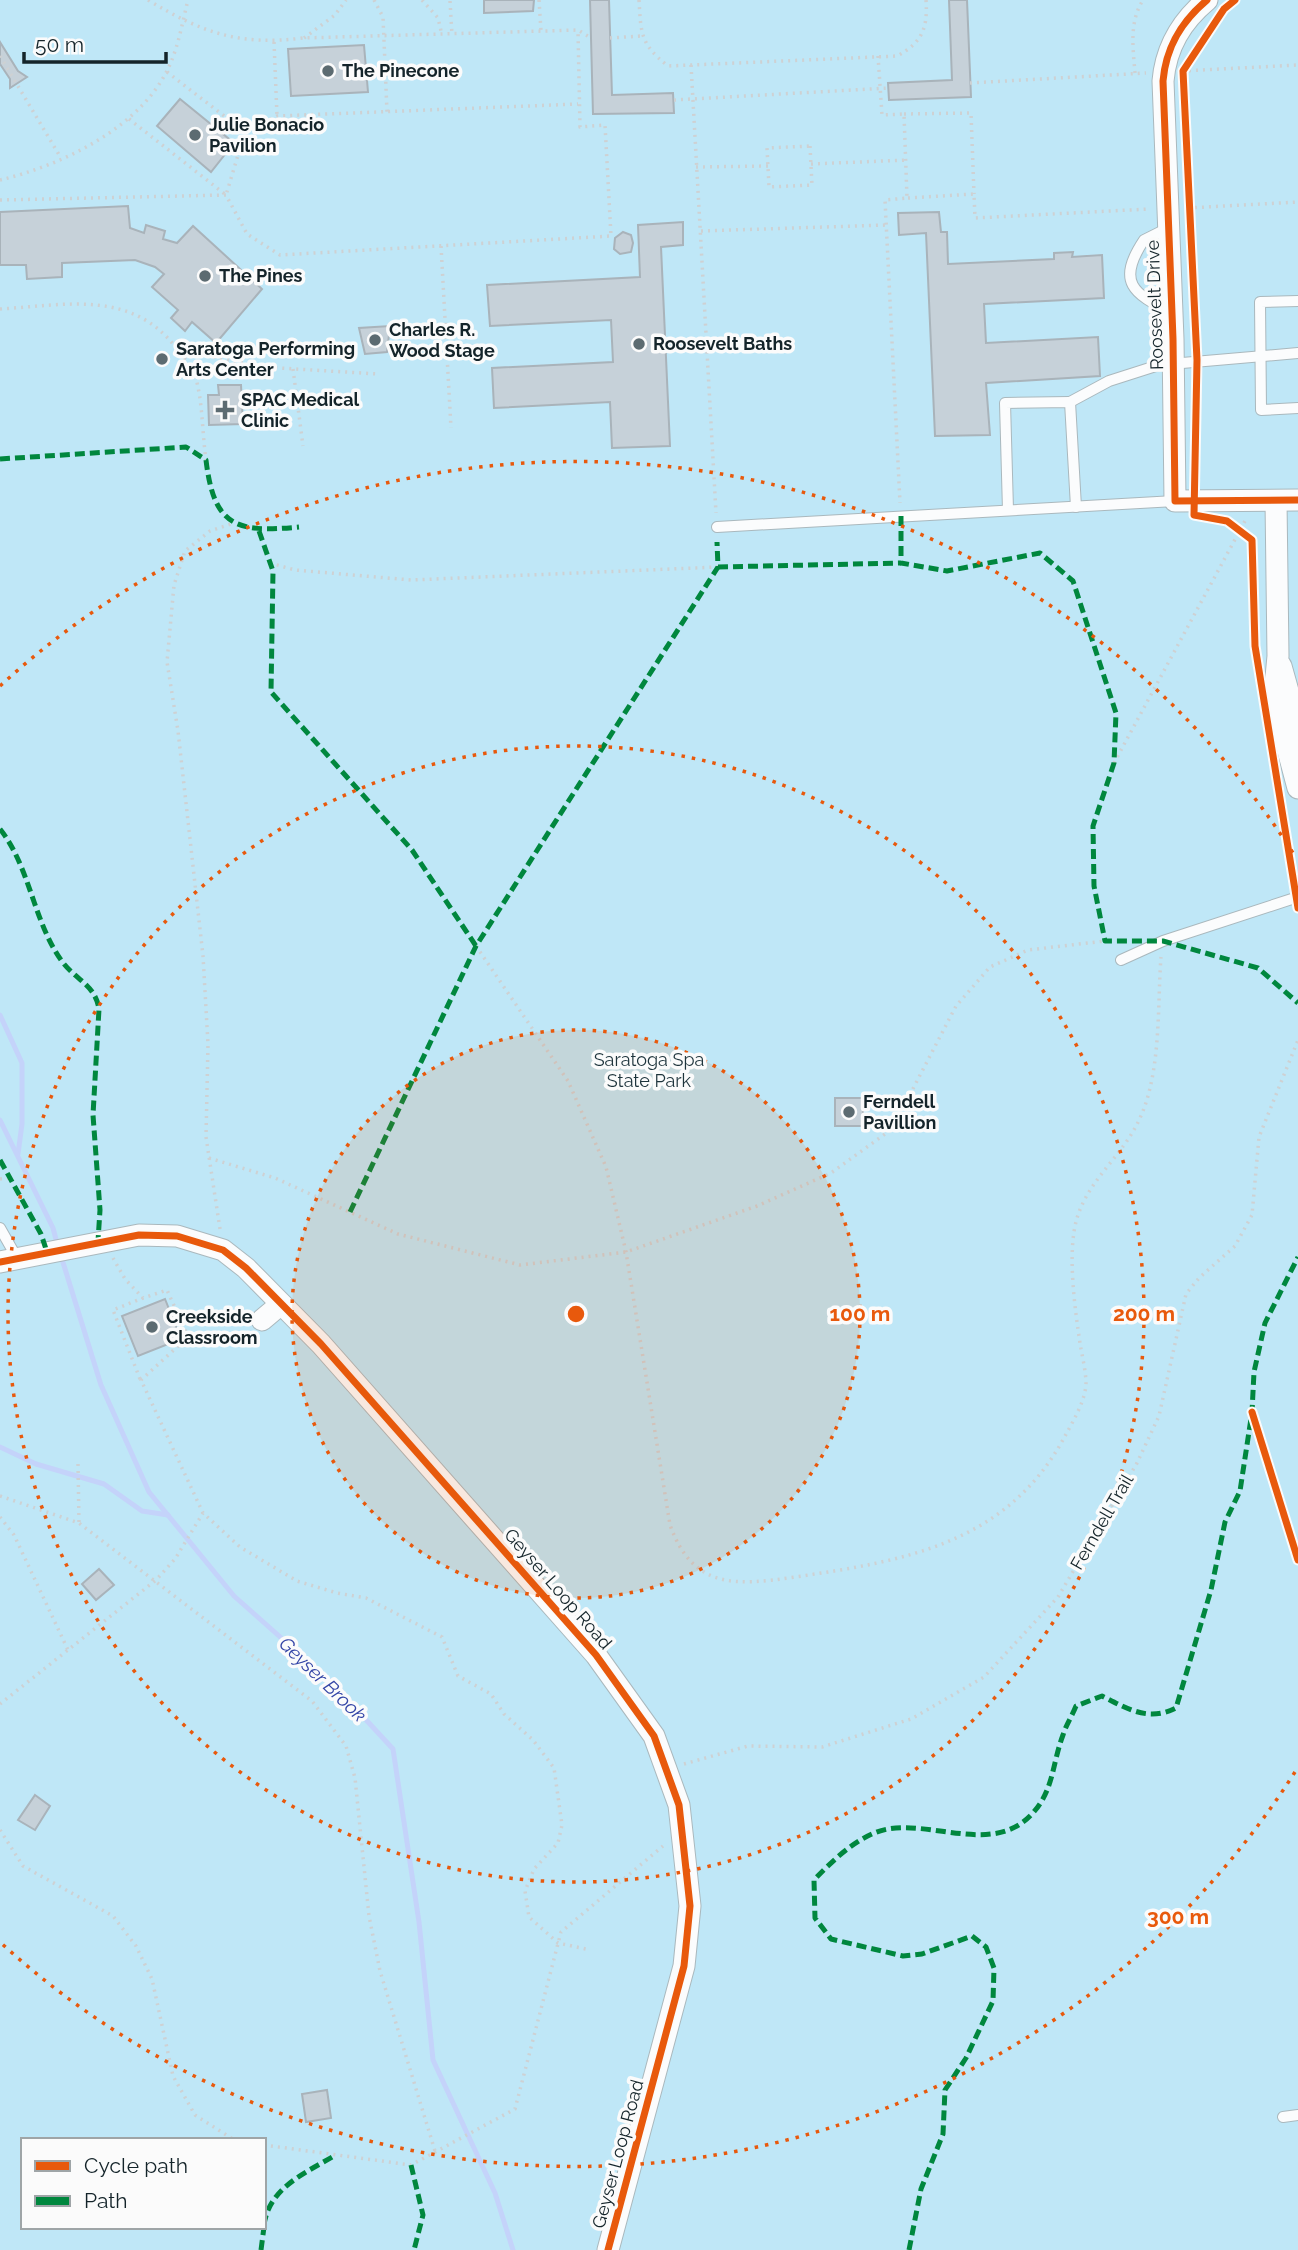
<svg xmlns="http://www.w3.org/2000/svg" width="1298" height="2250" font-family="Raleway,sans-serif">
  <rect width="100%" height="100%" fill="#e2eef4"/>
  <path fill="#bfe7f7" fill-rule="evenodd" d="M0 0H1298V2250H0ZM23 2140H264V2227H23Z"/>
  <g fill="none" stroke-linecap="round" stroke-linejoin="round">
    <g stroke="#c4d3fa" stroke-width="5">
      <polyline points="0,1015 22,1063 22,1124 18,1154"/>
      <polyline points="0,1120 53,1228 58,1247"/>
      <polyline points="61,1256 101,1385 149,1492 234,1596 332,1683 393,1749 419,1922 433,2060 495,2193 513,2250"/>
      <polyline points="0,1447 36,1464 104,1484 142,1511 168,1515"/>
    </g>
  </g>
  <g fill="#c6d1d9" stroke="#a9b3ba" stroke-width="2">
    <polygon points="484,0 534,0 533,11 484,13"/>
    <polygon points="590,0 609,0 612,95 673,93 674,113 593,114"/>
    <polygon points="949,0 967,0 971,97 889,100 888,83 952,80"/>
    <polygon points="0,42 18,71 27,77 10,88 10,79 0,64"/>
    <polygon points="364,45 368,92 291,96 288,49"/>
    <polygon points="180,99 234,143 211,172 157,126"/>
    <polygon points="128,206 130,228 144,233 146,225 165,231 163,239 177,243 193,226 262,289 216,343 192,322 185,331 171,318 178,310 152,287 164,274 155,267 135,260 62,263 62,277 27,279 26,265 0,265 0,212"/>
    <polygon points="939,212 941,232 947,232 948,264 1054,259 1054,253 1073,252 1072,257 1102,255 1104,298 984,304 986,343 1098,337 1100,376 986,383 990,435 935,436 926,233 899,235 898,213"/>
    <polygon points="683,222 683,245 661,247 670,446 612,448 610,402 494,408 492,368 613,362 611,320 490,326 487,285 640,277 638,225"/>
    <polygon points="623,232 631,235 633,243 631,252 620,254 614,249 615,238"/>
    <polygon points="390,326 387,352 365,354 359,328"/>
    <polygon points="218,385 241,385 243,424 209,425 208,395 219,395"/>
    <rect x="835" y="1098" width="28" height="28"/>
    <polygon points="165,1299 181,1339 138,1356 122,1316"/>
    <polygon points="99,1569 114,1585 96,1600 82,1584"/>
    <polygon points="35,1795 50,1806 35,1830 18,1820"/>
    <polygon points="327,2090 331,2118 306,2122 302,2094"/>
  </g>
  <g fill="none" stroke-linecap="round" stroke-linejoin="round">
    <defs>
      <g id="service">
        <path d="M1168 228 1144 240C1116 282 1133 294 1171 312"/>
        <polyline points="1298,301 1260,302 1261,410 1298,408"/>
        <polyline points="1070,402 1109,381 1159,365 1298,353"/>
        <polyline points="1008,510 1005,403 1070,402 1076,507"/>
        <polyline points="717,527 1175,501"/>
        <polyline points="1121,960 1163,941 1298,897"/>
        <polyline points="0,1228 17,1258"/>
        <polyline points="1283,2117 1298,2115"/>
      </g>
      <g id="minor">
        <path d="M1207 0C1182 21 1166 46 1163 81L1173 339 1175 501 1298 500"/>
        <polyline points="1276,501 1278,656 1274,698 1298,788"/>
        <polyline points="1281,666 1293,709 1293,744"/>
        <polyline points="0,1262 139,1235 177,1236 223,1250 246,1268 321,1344 596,1655 654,1736 679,1805 690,1906 684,1966 608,2250"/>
        <polyline points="262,1320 281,1304"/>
      </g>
    </defs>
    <use href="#service" stroke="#aab8bd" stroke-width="12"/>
    <use href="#minor" stroke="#aab8bd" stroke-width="23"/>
    <g stroke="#ced1d3" stroke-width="3.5" stroke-dasharray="2 5" stroke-linecap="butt">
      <path d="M148 0C203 33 239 46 303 38L578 30 591 38"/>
      <polyline points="374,0 383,17 387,112"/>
      <polyline points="422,0 438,18 442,35"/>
      <polyline points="539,0 541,31"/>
      <path d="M639 0C641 33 640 44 668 66L897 56C922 43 928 28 926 0"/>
      <polyline points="450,1 452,35"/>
      <polyline points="304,38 335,15 346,0"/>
      <polyline points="610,38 641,36"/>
      <polyline points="274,42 277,116"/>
      <polyline points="0,56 61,158"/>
      <polyline points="878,56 882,115 904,114 907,198 885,200 900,503"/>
      <polyline points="691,65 716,513"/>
      <polyline points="1182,71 1298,65"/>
      <polyline points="167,72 245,132"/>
      <path d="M1135 73C1133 48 1129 22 1143 0"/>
      <polyline points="970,83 1146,73"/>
      <polyline points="674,100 888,88"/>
      <polyline points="904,114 971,113 974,194"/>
      <polyline points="129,119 226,195 245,132 277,116 578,104"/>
      <polygon points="810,146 812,185 769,187 767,148"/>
      <polyline points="811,164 907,160"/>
      <polyline points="696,167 768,166"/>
      <path d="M0 180C63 165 145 126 171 62 179 43 183 20 188 0"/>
      <polyline points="908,198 974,194 975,218 1149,209"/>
      <polyline points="0,200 226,195 247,234 280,255 611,236 605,125 580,127 578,30"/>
      <polyline points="1188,208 1298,202"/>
      <polyline points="701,231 887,225"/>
      <polyline points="441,246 451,428"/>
      <path d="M0 309C66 305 132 289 177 349 183 357 192 366 195 375 203 402 202 432 206 460"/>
      <polyline points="179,350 263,367 378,374"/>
      <polyline points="293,369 303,446"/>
      <polyline points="270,563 295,570 411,580 718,567"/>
      <polyline points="1114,763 1245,521"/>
      <path d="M476 946 568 1081 606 1167 626 1252 670 1525C693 1589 735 1586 795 1577 904 1561 1006 1544 1064 1438 1072 1423 1085 1402 1086 1384 1086 1371 1082 1356 1080 1343 1075 1310 1069 1264 1074 1232 1080 1188 1115 1164 1135 1128 1162 1080 1157 1011 1161 957"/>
      <polyline points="209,1158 275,1178 398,1234 520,1265 626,1252 757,1206 831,1173 892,1129 956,1006 990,967 1028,950 1105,941"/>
      <polyline points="0,1179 10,1178"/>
      <polyline points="220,1229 206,1137 208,1044 203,956 178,731 167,662 174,585 185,551 210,531 234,523"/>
      <polyline points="113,1258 125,1279 143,1298 167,1290 188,1337 141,1380 203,1513 240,1547 297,1581 337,1593 366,1598 442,1637 458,1676 491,1694 504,1714 533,1740 554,1768 562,1825 558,1843 534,1869 525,1891 529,1917 558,1943 586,1949"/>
      <polyline points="140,1379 113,1310 143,1298"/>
      <polyline points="78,1464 79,1523"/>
      <polyline points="0,1496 79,1523 312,1701 346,1746 355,1778 369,1916 380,1971 435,2151"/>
      <polyline points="0,1517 14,1535 68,1650"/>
      <polyline points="0,1704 156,1580 175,1559 203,1513"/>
      <polyline points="684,1764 748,1746 822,1747 911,1719 984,1677 1058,1597 1137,1463 1159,1416 1186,1294 1199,1278 1235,1246 1252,1215 1259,1137 1298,1040"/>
      <polyline points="0,1830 23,1866 113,1916 136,1946 152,1979 173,2076 195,2115 231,2138 241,2140"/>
      <polyline points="264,2145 411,2165 515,2109 561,1932 663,1846"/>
    </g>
    <use href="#service" stroke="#fbfcfd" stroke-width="10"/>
    <use href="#minor" stroke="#fbfcfd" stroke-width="21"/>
    <g stroke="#00873e" stroke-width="5" stroke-dasharray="10 5" stroke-linecap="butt">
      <path d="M0 459 186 447 206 460C214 527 236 533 299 527"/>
      <polyline points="901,516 901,563 947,571 1040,553 1073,581 1116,713 1114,763 1093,826 1094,886 1105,941 1163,941 1258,968 1298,1003"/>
      <polyline points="259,531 273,571 271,692 412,850 476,946"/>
      <polyline points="718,567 901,563"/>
      <path d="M0 829C30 867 33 920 61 960 75 980 95 984 99 1009L93 1115 100 1210 98 1241"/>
      <polyline points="0,1160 41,1234 47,1252"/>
      <polyline points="350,1212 476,946 718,567 717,542"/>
      <polyline points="411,2165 423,2215 414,2250"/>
      <path d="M264 2225C269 2188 305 2173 334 2156"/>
      <polyline points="261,2250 264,2227"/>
      <path d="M909 2250 921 2189 943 2134 945 2090 966 2058 993 2001 994 1968 986 1947 972 1936 922 1954 903 1956 831 1939 815 1918 814 1880C833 1860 860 1834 888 1829 935 1821 994 1855 1032 1814 1054 1790 1052 1764 1063 1735 1066 1725 1072 1716 1076 1706L1102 1696C1128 1709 1148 1722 1176 1708L1211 1590 1225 1522 1240 1491 1252 1412 1254 1372 1265 1323 1298 1257"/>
    </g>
    <defs>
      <g id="cycleway">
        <path d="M1207 0C1182 21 1166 46 1163 81L1173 339 1175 501 1298 500"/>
        <polyline points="1235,0 1224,9 1183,71 1197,360 1194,515 1227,521 1252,540 1255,646 1298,908"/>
        <polyline points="0,1262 139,1235 177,1236 223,1250 246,1268 321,1344 596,1655 654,1736 679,1805 690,1906 684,1966 608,2250"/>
        <polyline points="1252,1412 1298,1560"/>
      </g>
    </defs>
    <use href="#cycleway" stroke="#fbfbfb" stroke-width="11"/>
    <use href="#cycleway" stroke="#e8590c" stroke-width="7"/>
  </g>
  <circle cx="576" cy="1314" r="284" fill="#e8590c" fill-opacity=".12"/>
  <g fill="none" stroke="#e8590c" stroke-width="3.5" stroke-dasharray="3.5 7">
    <circle cx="576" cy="1314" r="284"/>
    <circle cx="576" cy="1314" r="568"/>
    <path d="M1295 1772A852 852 0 0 1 0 1942M0 686A852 852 0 0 1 1295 856"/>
  </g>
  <g fill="#5c6b71" stroke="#fbfbfb" stroke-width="2.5">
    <circle cx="328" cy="71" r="7"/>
    <circle cx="195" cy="135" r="7"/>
    <circle cx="205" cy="276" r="7"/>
    <circle cx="375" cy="340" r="7"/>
    <circle cx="639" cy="344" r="7"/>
    <circle cx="162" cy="359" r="7"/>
    <path d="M221.5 399.5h7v7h7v7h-7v7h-7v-7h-7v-7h7z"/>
    <circle cx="849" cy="1112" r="7"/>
    <circle cx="152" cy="1327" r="7"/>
  </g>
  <g text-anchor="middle" stroke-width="7" stroke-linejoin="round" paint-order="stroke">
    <g font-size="18" font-weight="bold" fill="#14242a" stroke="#fbfbfb" text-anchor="start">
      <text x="342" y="77">The Pinecone</text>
      <text x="209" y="131">Julie Bonacio<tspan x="209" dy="21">Pavilion</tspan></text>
      <text x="219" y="282">The Pines</text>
      <text x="389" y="336">Charles R.<tspan x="389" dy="21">Wood Stage</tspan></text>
      <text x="653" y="350">Roosevelt Baths</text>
      <text x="176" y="355">Saratoga Performing<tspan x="176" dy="21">Arts Center</tspan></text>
      <text x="241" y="406">SPAC Medical<tspan x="241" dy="21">Clinic</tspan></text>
      <text x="863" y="1108">Ferndell<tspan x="863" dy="21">Pavillion</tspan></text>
      <text x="166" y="1323">Creekside<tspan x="166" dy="21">Classroom</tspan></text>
    </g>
    <g font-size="18" fill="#14242a" stroke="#fbfbfb">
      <text transform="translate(1155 305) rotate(-92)" y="6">Roosevelt Drive</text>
      <text transform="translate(1102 1522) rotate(-60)" y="6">Ferndell Trail</text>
      <text transform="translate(558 1589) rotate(49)" y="6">Geyser Loop Road</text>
      <text transform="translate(618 2154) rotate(-75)" y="6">Geyser Loop Road</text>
    </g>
    <g font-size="18" fill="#1e343c" stroke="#fbfbfb">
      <text x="649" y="1066">Saratoga Spa<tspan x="649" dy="21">State Park</tspan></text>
    </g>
    <g font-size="19" font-style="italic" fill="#3446a7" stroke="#fbfbfb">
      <text transform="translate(323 1679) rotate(44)" y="7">Geyser Brook</text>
    </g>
  </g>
  <circle cx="576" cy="1314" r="10" fill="#e8590c" stroke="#fbfbfb" stroke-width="3.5"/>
  <g font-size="21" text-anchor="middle" font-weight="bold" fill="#e8590c" stroke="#fbfbfb" stroke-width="7" stroke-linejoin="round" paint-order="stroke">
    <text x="860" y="1321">100 m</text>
    <text x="1144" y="1321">200 m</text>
    <text x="1178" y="1924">300 m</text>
  </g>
  <rect x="21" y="2138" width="245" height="91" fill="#fbfbfb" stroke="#9fa5a7" stroke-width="2"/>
  <rect x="35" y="2161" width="35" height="10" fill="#e8590c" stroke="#9fa5a7" stroke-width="2"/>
  <text x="84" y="2173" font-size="21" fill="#14242a">Cycle path</text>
  <rect x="35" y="2196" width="35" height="10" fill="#00873e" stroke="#9fa5a7" stroke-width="2"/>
  <text x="84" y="2208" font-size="21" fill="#14242a">Path</text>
  <path d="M24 52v10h142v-10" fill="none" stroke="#14242a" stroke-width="3.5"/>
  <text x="35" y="52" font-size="21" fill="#14242a" stroke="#fbfbfb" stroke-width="5" paint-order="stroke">50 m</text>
</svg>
